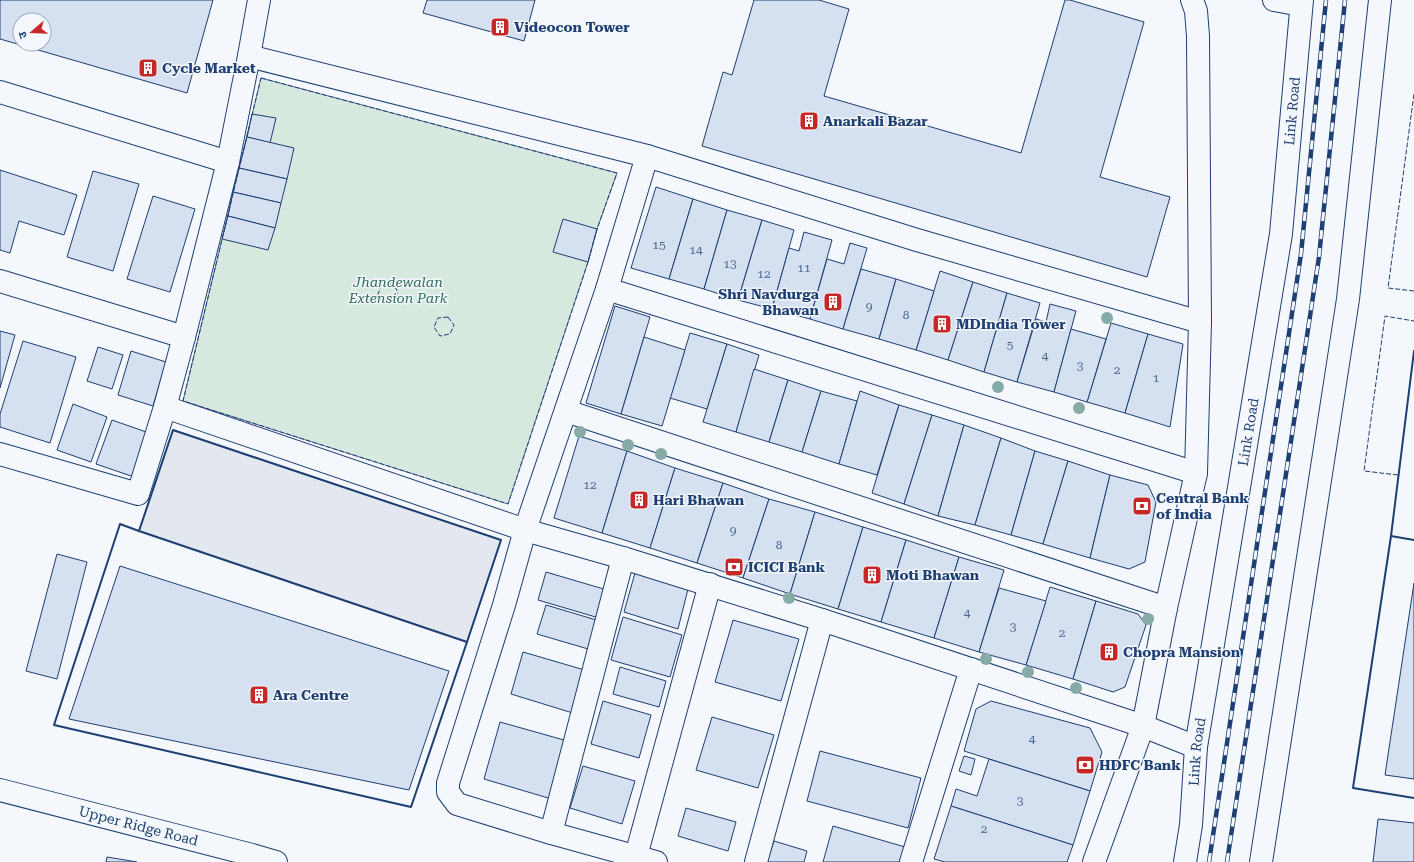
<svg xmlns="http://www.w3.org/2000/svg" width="1414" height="862" font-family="'Roboto Serif','Noto Sans Devanagari',serif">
  <rect width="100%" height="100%" fill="#f4f7fb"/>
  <polygon fill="#d7e8df" stroke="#687fa3" points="261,78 617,173 597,229 588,262 508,504 183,401"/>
  <polygon fill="#e3e8f0" stroke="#687fa3" points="173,430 501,540 467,642 139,531"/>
  <g fill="#d5e0f0" stroke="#1d3f73" fill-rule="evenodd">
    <path d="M0 0H213L187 93 0 39ZM20 20H44V44H20Z"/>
    <polygon points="427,0 535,0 524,41 423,13"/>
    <polygon points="754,0 819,0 849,9 824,96 1021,153 1065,0 1070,0 1144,22 1100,177 1170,197 1147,277 702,146 723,72 732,75"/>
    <polygon points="252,114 276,118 270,143 247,137"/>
    <polygon points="247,137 294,148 287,179 239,168"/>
    <polygon points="239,168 287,179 281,203 233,192"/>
    <polygon points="0,170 77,195 64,235 19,221 10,253 0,250"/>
    <polygon points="93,171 139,184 113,271 67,257"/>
    <polygon points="656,187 693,199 669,279 631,268"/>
    <polygon points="233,192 281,203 275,228 228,216"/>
    <polygon points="153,196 195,209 170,292 127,279"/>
    <polygon points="693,199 727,210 704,289 669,279"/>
    <polygon points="727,210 762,220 738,300 704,289"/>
    <polygon points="228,216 275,228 268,250 222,239"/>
    <polygon points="563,219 597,229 588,262 553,252"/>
    <polygon points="762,220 794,230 772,309 738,300"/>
    <polygon points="804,232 832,240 810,319 772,309 789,248 799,251"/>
    <polygon points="850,243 867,248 843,329 810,319 827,259 844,264"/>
    <polygon points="861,269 896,279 879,339 843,329"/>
    <polygon points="940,271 973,282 948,360 916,350"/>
    <polygon points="896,279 934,291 916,350 879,339"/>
    <polygon points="973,282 1007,293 984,372 948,360"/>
    <polygon points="1007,293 1040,303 1017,382 984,372"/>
    <polygon points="1050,304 1076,311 1054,392 1017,382 1036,319 1046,322"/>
    <polygon points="615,306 650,317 621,414 586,403"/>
    <polygon points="1111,323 1148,334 1125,413 1087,402"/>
    <polygon points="1071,329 1106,339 1087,402 1054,392"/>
    <polygon points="0,331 15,335 0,388"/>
    <polygon points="690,333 727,344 707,409 670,398"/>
    <polygon points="1148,334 1183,344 1170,427 1125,413"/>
    <polygon points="644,337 685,350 662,426 621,414"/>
    <polygon points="23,341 76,357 50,443 0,427 0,414"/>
    <polygon points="727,344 759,355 736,432 703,422"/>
    <polygon points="98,347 123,355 112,389 87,381"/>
    <polygon points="131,351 166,362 153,406 118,395"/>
    <polygon points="754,369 788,380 769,442 736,432"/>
    <polygon points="788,380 821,391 802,452 769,442"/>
    <polygon points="821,391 857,401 839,464 802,452"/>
    <polygon points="860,391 899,405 877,475 839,464"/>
    <polygon points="73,404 107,417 91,462 57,450"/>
    <polygon points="899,405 932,415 904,504 872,493"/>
    <polygon points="932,415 964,425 938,516 904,504"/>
    <polygon points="112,420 152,434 137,478 96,464"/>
    <polygon points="964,425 1001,438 975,525 938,516"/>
    <polygon points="579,436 627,451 602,533 554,518"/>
    <polygon points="1001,438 1035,451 1011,535 975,525"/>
    <polygon points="627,451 675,468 650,548 602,533"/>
    <polygon points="1035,451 1068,461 1043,544 1011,535"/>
    <polygon points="1068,461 1110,475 1090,558 1043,544"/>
    <polygon points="675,468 723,483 697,563 650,548"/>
    <polygon points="1110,475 1148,485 1156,502 1145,562 1129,569 1090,558"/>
    <polygon points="723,483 769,499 743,578 697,563"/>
    <polygon points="769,499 815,512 790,594 743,578"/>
    <polygon points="815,512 863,527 838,609 790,594"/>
    <polygon points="863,527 906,540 881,622 838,609"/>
    <polygon points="906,540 959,557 934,638 881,622"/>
    <polygon points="57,554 87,562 57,679 26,671"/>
    <polygon points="959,557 1004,570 979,652 934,638"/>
    <polygon points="120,566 449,671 409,790 69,719"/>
    <polygon points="546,572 607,590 599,618 538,600"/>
    <polygon points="635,573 688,589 678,629 624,612"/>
    <polygon points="1414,583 1414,779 1385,775"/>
    <polygon points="1050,587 1096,601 1073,679 1026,665"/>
    <polygon points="999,588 1046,601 1026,665 979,652"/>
    <polygon points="1096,601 1138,614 1146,625 1125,687 1113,692 1073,679"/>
    <polygon points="546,605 603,622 595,651 537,634"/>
    <polygon points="623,617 682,635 670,677 611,660"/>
    <polygon points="733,620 799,639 781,701 715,682"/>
    <polygon points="523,652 588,671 576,714 511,694"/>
    <polygon points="620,667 666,681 659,707 613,694"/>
    <polygon points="603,701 651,715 639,758 591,744"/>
    <polygon points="991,701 1090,728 1102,752 1090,791 964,751 976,709"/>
    <polygon points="712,717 774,735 758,788 696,770"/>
    <polygon points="500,722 571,742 555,800 484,779"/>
    <polygon points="820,751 921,778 908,828 807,801"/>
    <polygon points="964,756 975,759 971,775 959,771"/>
    <polygon points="989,759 1090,791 1073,845 951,806 956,789 977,796"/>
    <polygon points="583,766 635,781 622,824 570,808"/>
    <polygon points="951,806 1073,845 1067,862 945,862 934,859"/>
    <polygon points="686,808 736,822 728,851 678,836"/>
    <polygon points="1378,819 1414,823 1414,862 1373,862"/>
    <polygon points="833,826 905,847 901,862 823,862"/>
    <polygon points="774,841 807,851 804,862 767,862"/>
    <polygon points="107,857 137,862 106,862"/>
  </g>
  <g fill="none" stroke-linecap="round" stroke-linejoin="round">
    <defs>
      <g id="street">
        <polyline points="1274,0 1301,5"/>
        <polyline points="249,56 647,156"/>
        <polyline points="0,92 228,162"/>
        <polyline points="0,281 184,337"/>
        <polyline points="607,289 1196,473"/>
        <polyline points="165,407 525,530 623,558 822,620 1143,726 1196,747"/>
        <polyline points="566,411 1166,608"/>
        <polyline points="0,454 138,494 165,407 184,337 228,162 249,56 259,0"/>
        <path id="s1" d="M0 790 252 855 276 862"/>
        <polyline points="551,833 623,558"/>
        <polyline points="636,856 710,584"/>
        <polyline points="656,862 551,833 457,804 448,792 448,783 504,605 525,530 607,289 647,156 917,240 1200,322"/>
        <polyline points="756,862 822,620"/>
        <polyline points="911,862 971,669"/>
        <polyline points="1094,862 1143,726 1166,608 1196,473 1200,322 1198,36 1196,11 1192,0"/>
      </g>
      <g id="secondary">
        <path id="s2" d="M1185 862 1191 825 1196 747 1281 234 1302 0"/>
        <polyline points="1261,862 1348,299 1380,0"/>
      </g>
    </defs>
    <use href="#street" stroke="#1d3f73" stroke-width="24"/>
    <use href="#secondary" stroke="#1d3f73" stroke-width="24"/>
    <use href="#street" stroke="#f4f7fb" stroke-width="22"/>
    <use href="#secondary" stroke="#f4f7fb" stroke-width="22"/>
    <defs>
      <g id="rail">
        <polyline points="1209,862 1301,254 1326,0"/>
        <polyline points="1227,862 1319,257 1345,0"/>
      </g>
    </defs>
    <use href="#rail" stroke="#1d3f73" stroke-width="4.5"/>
    <use href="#rail" stroke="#f4f7fb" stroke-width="3" stroke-dasharray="9" stroke-linecap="butt"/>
    <g stroke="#1d3f73" stroke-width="1" stroke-dasharray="5 2" stroke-linecap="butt">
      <polygon points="261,78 617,173 597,229 588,262 508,504 183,401"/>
      <polyline points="1414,94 1388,288 1414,291"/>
      <polygon points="382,284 393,284 398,292 394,300 385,303 378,294"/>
      <polygon points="448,317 454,325 450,334 440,336 434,327 438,318"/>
      <polyline points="1398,475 1364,471 1385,316 1414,321"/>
    </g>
    <g stroke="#1d3f73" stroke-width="2">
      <polyline points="1414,351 1391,536 1353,788 1414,798"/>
      <polygon points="173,430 501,540 467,642 139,531"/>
      <polyline points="139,531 120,524 54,725 411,807 467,642"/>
      <polyline points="1391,536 1414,540"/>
    </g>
  </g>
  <g fill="#86aba6">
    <circle cx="1107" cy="318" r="6"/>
    <circle cx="998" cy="387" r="6"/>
    <circle cx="1079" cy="408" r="6"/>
    <circle cx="580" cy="432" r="6"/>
    <circle cx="628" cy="445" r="6"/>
    <circle cx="661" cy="454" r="6"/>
    <circle cx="789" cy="598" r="6"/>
    <circle cx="1148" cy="619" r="6"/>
    <circle cx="986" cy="659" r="6"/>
    <circle cx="1028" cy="672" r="6"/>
    <circle cx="1076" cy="688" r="6"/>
  </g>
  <defs>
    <symbol id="building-square" viewBox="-11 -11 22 22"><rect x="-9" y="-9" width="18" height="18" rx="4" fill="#c62828" stroke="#f4f7fb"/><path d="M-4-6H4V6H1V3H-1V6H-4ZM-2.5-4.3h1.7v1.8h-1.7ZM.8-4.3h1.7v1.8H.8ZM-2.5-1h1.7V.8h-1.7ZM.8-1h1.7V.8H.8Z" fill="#fff"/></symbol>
    <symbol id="bank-square" viewBox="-11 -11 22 22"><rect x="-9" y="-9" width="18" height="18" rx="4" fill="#c62828" stroke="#f4f7fb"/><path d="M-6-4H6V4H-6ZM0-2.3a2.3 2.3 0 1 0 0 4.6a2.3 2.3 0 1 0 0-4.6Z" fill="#fff"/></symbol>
  </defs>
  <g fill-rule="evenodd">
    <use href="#building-square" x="489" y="16" width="22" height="22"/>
    <use href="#building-square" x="137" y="57" width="22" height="22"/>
    <use href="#building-square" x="798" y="110" width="22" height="22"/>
    <use href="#building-square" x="822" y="291" width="22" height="22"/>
    <use href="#building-square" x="931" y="313" width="22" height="22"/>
    <use href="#building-square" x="628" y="489" width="22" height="22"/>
    <use href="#bank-square" x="1131" y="495" width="22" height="22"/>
    <use href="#bank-square" x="723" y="556" width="22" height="22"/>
    <use href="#building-square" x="861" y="564" width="22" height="22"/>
    <use href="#building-square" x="1098" y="641" width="22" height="22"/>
    <use href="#building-square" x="248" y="684" width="22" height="22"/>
    <use href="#bank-square" x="1074" y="754" width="22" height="22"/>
  </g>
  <g text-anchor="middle" stroke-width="3" stroke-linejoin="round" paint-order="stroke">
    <g font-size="12" fill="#4b6792">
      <text x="659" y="249">15</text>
      <text x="696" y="254">14</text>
      <text x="730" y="268">13</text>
      <text x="804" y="272">11</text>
      <text x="764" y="278">12</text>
      <text x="869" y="311">9</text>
      <text x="906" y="319">8</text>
      <text x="1010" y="349">5</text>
      <text x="1045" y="360">4</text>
      <text x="1080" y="370">3</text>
      <text x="1117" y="374">2</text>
      <text x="1156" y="382">1</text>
      <text x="590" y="489">12</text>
      <text x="733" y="535">9</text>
      <text x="779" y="549">8</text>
      <text x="967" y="617">4</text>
      <text x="1013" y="631">3</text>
      <text x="1062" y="637">2</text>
      <text x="1032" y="743">4</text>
      <text x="1020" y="805">3</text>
      <text x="984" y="833">2</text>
    </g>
    <g font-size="14" font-weight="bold" fill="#1d3f73" stroke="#f4f7fb" text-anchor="start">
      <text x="514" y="32">Videocon Tower</text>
      <text x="162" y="73">Cycle Market</text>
      <text x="823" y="126">Anarkali Bazar</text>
      <text x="819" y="299" text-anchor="end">Shri Navdurga<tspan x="819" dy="16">Bhawan</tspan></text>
      <text x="956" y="329">MDIndia Tower</text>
      <text x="1156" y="503">Central Bank<tspan x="1156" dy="16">of India</tspan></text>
      <text x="653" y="505">Hari Bhawan</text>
      <text x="748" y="572">ICICI Bank</text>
      <text x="886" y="580">Moti Bhawan</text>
      <text x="1123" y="657">Chopra Mansion</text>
      <text x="273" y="700">Ara Centre</text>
      <text x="1099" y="770">HDFC Bank</text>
    </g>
    <g font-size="14" fill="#1d3f73" stroke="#f4f7fb">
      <text dy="5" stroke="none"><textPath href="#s2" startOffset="759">Link Road</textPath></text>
      <text dy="5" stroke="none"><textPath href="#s2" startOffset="435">Link Road</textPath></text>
      <text dy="5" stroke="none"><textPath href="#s2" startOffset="111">Link Road</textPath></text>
      <text dy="5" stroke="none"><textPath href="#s1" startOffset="143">Upper Ridge Road</textPath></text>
    </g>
    <g font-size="14" font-style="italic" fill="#2c6c60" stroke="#f4f7fb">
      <text x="398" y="287">Jhandewalan<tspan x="398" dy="16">Extension Park</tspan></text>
    </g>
  </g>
  <g transform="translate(32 32) rotate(251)"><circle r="19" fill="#f4f7fb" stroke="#9eadc5"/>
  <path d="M0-3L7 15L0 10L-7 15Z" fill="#c62828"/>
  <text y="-6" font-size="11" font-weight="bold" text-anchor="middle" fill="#1d3f73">उ</text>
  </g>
</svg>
